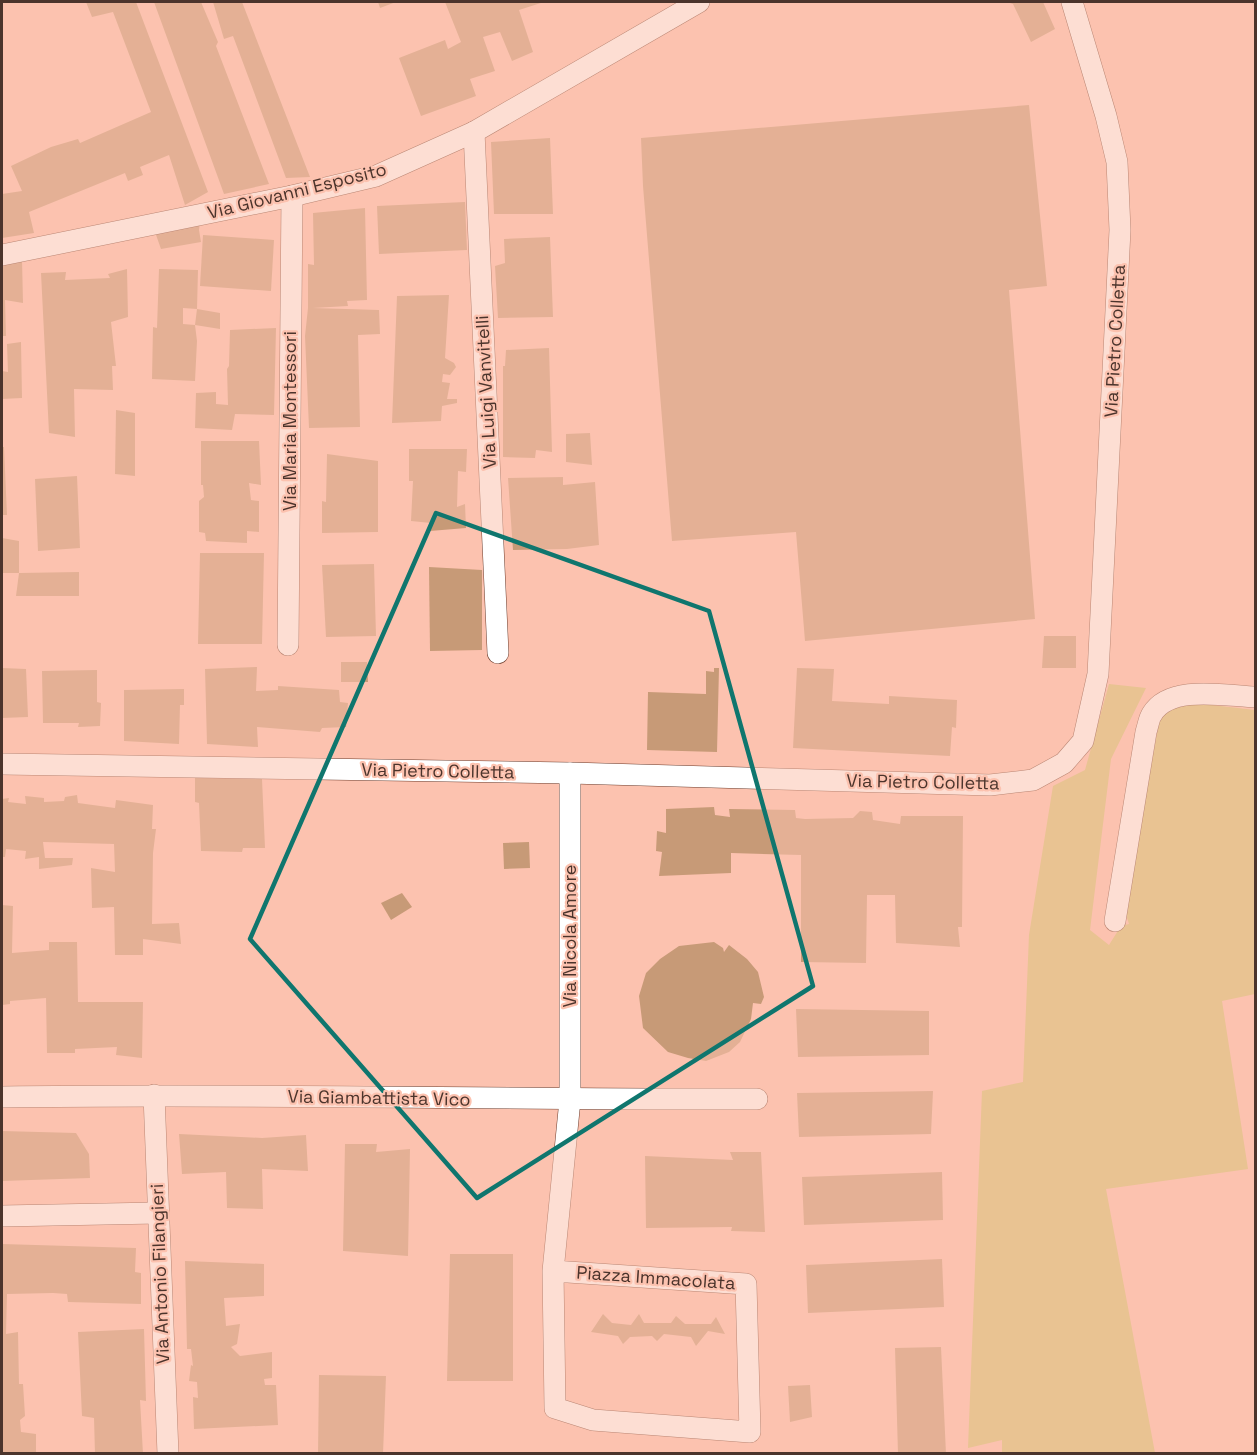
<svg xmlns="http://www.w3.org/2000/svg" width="1257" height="1455" font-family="'Space Grotesk',sans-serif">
  <rect width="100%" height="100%" fill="#fcc2af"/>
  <polygon fill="#d2c36f" points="1109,684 1146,688 1111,759 1090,930 1109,945 1121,926 1129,924 1124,908 1161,712 1195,703 1255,710 1255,994 1222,1001 1248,1169 1106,1189 1155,1453 1002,1453 1002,1440 968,1448 982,1091 1023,1082 1029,935 1053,786 1085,770"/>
  <g fill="#c79a77">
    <polygon points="86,2 136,2 208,192 185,205 169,155 140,167 143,175 128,181 125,173 29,212 34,233 2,238 2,194 22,191 11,166 51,147 78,139 80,143 151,112 113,12 92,17"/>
    <polygon points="154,2 201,2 218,42 216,46 269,184 224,194"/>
    <polygon points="213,2 242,2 310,177 286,178 233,36 224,39"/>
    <polygon points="378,2 396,2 380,8"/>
    <polygon points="445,2 544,2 519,10 533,52 512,61 500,32 483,37 495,71 470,79 476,96 421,116 399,58 445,40 448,49 461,42"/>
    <polygon points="1007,2 1043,2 1055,29 1031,42 1013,4"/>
    <polygon points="1029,105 1047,286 1009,290 1035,619 805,641 796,532 672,541 643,186 641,138"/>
    <polygon points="550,138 553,214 494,214 491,142"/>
    <polygon points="465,202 467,250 379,254 377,206"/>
    <polygon points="365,208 367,300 347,301 348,306 313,308 379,310 380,334 358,335 360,427 309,428 305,336 308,308 308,264 314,265 313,213"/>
    <polygon points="200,222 199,230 201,242 161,249 155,232"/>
    <polygon points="203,235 274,240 271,291 200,286"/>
    <polygon points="550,237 553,317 498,318 495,266 505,263 504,239"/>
    <polygon points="22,259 23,303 5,300 6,336 2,336 2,261"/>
    <polygon points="127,269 128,317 111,322 116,366 112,366 113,390 74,389 75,437 49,433 41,273 66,272 65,280 110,278 108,274"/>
    <polygon points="159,269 198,270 197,309 220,313 220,329 195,325 197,309 183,308 183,324 195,325 197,341 195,381 152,379 153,327 157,328"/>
    <polygon points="449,295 445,358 454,363 456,367 450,375 443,374 442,382 450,383 447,399 457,399 457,403 442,406 441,421 392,423 397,296"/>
    <polygon points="276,328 274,415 235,414 232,430 195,428 196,393 216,392 216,404 228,405 227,369 229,366 230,330"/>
    <polygon points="21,342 22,398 2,399 2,371 8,372 7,344"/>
    <polygon points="549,348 552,452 536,450 535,458 503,457 503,366 505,366 506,350"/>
    <polygon points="116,410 135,413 135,476 115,474"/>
    <polygon points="590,433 592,465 566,462 566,434"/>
    <polygon points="201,441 259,441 261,485 249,483 251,500 259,501 259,532 247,531 247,543 206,541 205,533 199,532 199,501 204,497 203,485 201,485"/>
    <polygon points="2,447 4,447 7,515 2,515"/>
    <polygon points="409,449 467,449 466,472 458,471 457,507 465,504 466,528 430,531 431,523 411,521 413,481 409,481"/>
    <polygon points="327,454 378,461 378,532 322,533 322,501 326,502"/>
    <polygon points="77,476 80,548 38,551 35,479"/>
    <polygon points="563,477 563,485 595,482 599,545 567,549 513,550 508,478"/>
    <polygon points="2,538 19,541 19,573 2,573"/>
    <polygon points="200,553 264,553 262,644 198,644"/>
    <polygon points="374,564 376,636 326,637 322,565"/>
    <polygon points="429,567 482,570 482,650 430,651"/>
    <polygon points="79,572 79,596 16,596 19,573"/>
    <polygon points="1044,636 1076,636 1076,668 1042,668"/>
    <polygon points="341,662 367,662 368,682 341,682"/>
    <polygon points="257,667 256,691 278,690 278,686 339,690 340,702 348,703 346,727 322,728 320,732 257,727 258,747 207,744 205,669"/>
    <polygon points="2,668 26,669 28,717 2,718"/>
    <polygon points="714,668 719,668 717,752 647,750 648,692 706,694 706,671 714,672"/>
    <polygon points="797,668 834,669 832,701 889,704 889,696 957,700 956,728 952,727 950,756 793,748"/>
    <polygon points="97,670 97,702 101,703 100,726 78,727 79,723 43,723 42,671"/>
    <polygon points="184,689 184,705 180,705 179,744 124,741 124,690"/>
    <polygon points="195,778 262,779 265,848 243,848 242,852 201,851 199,803 195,802"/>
    <polygon points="77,795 78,803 115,808 116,800 153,805 152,829 156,829 153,853 152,924 179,923 181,944 143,939 143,955 115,955 114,907 92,908 91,868 115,872 114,844 43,842 45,858 73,858 72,865 39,869 39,857 25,859 26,851 6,849 5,857 2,857 2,799 9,798 8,802 26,804 25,796 44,798 44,802 64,801 65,797"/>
    <polygon points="714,807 715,815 730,817 729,809 795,810 796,818 805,819 853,818 860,811 872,812 873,820 900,824 901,816 963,816 962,927 958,927 960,947 896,943 895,895 867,895 866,963 801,962 801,855 731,853 731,873 659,876 662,852 656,851 657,831 666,833 666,809"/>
    <polygon points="529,842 530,868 504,869 503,843"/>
    <polygon points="402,893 412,907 391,920 381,903"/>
    <polygon points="2,905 13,906 12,953 49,950 49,942 77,942 78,1002 143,1002 142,1058 116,1055 117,1047 75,1049 75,1053 47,1053 46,998 10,1001 10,1004 2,1005"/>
    <polygon points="714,942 723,948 724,952 729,945 747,959 758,972 764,997 761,1004 753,1003 751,1019 740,1042 729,1052 706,1061 688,1058 668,1052 643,1028 639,996 646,973 660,959 679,946"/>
    <polygon points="796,1009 929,1011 929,1055 798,1057"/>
    <polygon points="933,1091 931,1134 799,1137 797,1093"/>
    <polygon points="2,1131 76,1133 89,1154 90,1178 2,1181"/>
    <polygon points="179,1134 262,1138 306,1135 308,1171 262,1169 263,1209 227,1208 226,1172 182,1174"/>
    <polygon points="345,1144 377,1144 376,1152 410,1149 408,1256 343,1251"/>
    <polygon points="730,1152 761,1152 765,1232 731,1231 732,1227 646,1228 645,1156 733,1160"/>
    <polygon points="942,1172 943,1220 804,1225 802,1177"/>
    <polygon points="2,1244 136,1248 135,1272 141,1273 141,1304 68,1302 67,1294 53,1293 7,1294 6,1334 18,1332 19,1384 23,1384 25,1416 20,1420 21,1432 36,1434 36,1454 2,1454"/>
    <polygon points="450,1254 513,1254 513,1381 447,1381"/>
    <polygon points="942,1259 944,1307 808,1313 806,1265"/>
    <polygon points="185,1261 264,1264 264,1296 224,1298 226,1326 240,1324 237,1344 231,1347 240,1356 272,1352 272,1378 264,1379 265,1385 276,1385 278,1425 194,1429 193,1397 198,1398 197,1382 189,1381 191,1365 193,1366 191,1349 187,1349"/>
    <polygon points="603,1314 612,1323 631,1325 639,1314 644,1323 671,1323 676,1316 685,1324 711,1324 716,1317 725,1334 708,1331 696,1346 691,1337 664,1334 657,1341 652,1336 630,1337 623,1344 618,1336 591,1332"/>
    <polygon points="144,1329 146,1401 140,1400 143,1454 95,1454 94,1418 82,1416 78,1332"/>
    <polygon points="941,1347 946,1454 898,1454 895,1348"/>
    <polygon points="319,1375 386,1376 383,1454 318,1454"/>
    <polygon points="810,1385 812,1417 790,1422 788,1386"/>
  </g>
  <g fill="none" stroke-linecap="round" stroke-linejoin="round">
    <defs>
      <g id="minor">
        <polyline points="474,132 498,653"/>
        <polyline points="2,255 292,196 376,176 474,132 699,2"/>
        <polyline points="288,645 292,196"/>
        <polyline points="2,764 570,773 990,785 1033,780 1064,763 1083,741 1098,674 1120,230 1117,162 1106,116 1072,2"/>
        <path d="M1115 921 1146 732C1148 726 1149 718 1152 714 1170 684 1226 696 1256 697"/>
        <polyline points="154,1095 168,1454"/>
        <path d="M2 1097C253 1093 505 1100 757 1099"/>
        <polyline points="2,1216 157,1213"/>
        <polyline points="553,1271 746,1284 750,1432 593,1420 555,1408 553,1271 570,1100 570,773"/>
      </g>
    </defs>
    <use href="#minor" stroke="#6d3d2d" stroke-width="22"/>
    <use href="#minor" stroke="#fff" stroke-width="21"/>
  </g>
  <path d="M0 0H1257V1455H0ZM436 513 709 611 813 986 477 1198 250 939Z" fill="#fcc2af" fill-opacity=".55" fill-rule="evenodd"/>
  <path fill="none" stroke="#0f766e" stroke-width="4.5" stroke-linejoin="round" d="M436 513 709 611 813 986 477 1198 250 939Z"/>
  <g text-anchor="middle" stroke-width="4.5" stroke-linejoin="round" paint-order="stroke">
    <g font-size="18" fill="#4b342c" stroke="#fcc2af">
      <text transform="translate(297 191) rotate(-14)" y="6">Via Giovanni Esposito</text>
      <text transform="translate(1115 341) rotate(-87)" y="6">Via Pietro Colletta</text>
      <text transform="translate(486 392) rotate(-93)" y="6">Via Luigi Vanvitelli</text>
      <text transform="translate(290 421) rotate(-90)" y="6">Via Maria Montessori</text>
      <text transform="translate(438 771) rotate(1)" y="6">Via Pietro Colletta</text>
      <text transform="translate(923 782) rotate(1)" y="6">Via Pietro Colletta</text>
      <text transform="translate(570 936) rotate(-90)" y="6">Via Nicola Amore</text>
      <text transform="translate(379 1098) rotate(1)" y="6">Via Giambattista Vico</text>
      <text transform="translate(160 1274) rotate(-92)" y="6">Via Antonio Filangieri</text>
      <text transform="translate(656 1278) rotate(4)" y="6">Piazza Immacolata</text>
    </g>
  </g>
  <rect width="1257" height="1455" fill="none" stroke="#4b342c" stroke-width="6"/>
</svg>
